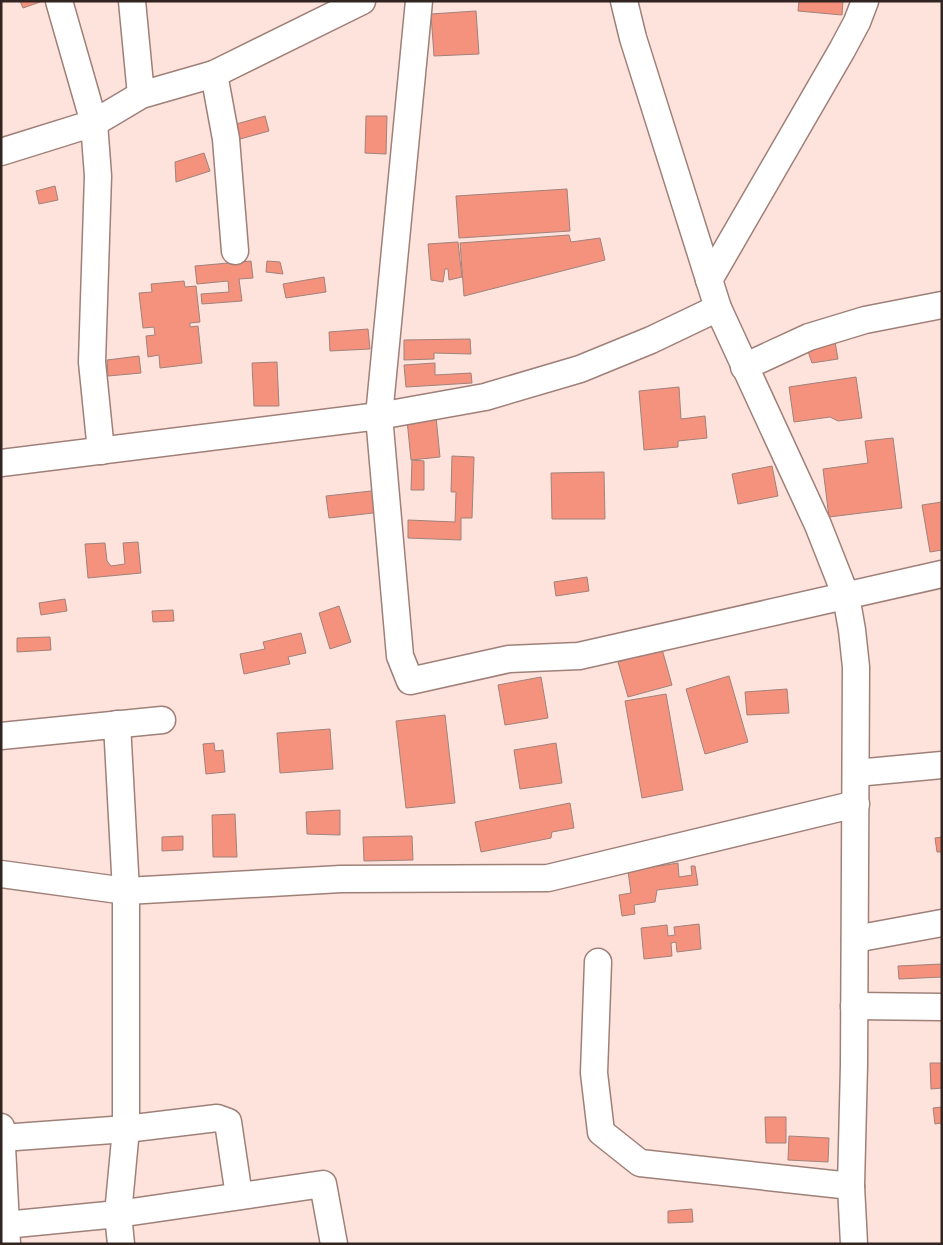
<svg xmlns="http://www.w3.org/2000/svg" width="943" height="1245" font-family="Merriweather,serif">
  <rect width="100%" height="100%" fill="#fee2dc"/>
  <g fill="#f4927d" stroke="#a1827b">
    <polygon points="20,1 43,1 23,8"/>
    <polygon points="799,1 843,1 842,15 798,11"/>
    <polygon points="476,11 479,54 434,56 431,14"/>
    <polygon points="265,116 269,131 233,141 229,126"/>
    <polygon points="366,116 387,116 386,154 365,153"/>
    <polygon points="204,153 210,171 176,182 175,162"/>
    <polygon points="55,186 58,200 39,204 36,191"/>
    <polygon points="567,189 570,231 459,238 456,196"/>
    <polygon points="569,235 571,242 600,238 605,260 464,296 460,243"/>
    <polygon points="458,242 462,277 449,280 448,269 445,269 443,282 431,280 428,244"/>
    <polygon points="251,261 253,278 239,279 242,301 202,304 201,294 229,292 228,281 197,284 195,266"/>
    <polygon points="267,261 280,262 283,274 266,272"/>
    <polygon points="324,277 326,292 286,298 283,284"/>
    <polygon points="184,281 185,287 196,286 200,322 190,323 190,327 198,326 202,363 160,368 159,355 148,357 146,336 155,335 154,327 143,328 139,293 152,292 151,284"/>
    <polygon points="368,329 370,349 330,351 329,332"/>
    <polygon points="834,336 838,359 812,363 805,343"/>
    <polygon points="470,339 471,354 434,353 434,359 404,360 404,340"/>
    <polygon points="139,356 141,373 108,376 107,360"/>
    <polygon points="277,362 279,406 254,406 252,363"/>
    <polygon points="435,363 435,375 471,373 472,383 406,387 404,365"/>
    <polygon points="856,377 862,418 838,421 830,417 794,422 789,387"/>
    <polygon points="679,387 681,419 705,416 707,438 678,441 678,447 644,450 639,391"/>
    <polygon points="436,417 440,457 411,460 407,420"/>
    <polygon points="893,438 902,508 829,517 823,469 868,463 865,441"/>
    <polygon points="452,456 474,457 472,518 461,518 461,540 408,538 408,520 455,522 456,492 451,492"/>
    <polygon points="412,460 424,461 424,490 411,490"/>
    <polygon points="772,466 778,496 738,504 732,474"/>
    <polygon points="604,472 605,519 552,519 551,473"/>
    <polygon points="380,490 382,512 329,518 326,496"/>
    <polygon points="942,502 942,550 930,552 922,505"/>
    <polygon points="138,542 141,573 88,578 85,544 105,543 107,561 111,566 125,564 123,543"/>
    <polygon points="587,577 589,591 556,596 554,582"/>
    <polygon points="65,599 67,611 41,615 39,603"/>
    <polygon points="339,606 351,642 330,649 319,613"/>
    <polygon points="173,610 174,621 153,622 152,611"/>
    <polygon points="301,633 306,653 288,657 290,664 244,674 240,654 265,649 263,642"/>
    <polygon points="50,637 51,650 17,652 17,638"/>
    <polygon points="662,649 672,685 628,697 618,662"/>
    <polygon points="729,676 748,742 705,754 686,689"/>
    <polygon points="541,677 548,718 505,725 498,685"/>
    <polygon points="787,689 789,713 747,715 745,692"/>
    <polygon points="666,694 683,790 642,798 625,701"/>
    <polygon points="445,715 455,803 406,808 396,721"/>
    <polygon points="330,729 333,769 280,773 277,733"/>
    <polygon points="214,743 215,751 223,750 225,772 206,774 203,744"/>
    <polygon points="556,743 562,783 520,789 514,750"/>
    <polygon points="570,803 574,828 552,832 551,838 481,852 475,822"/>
    <polygon points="340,810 340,835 307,834 306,812"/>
    <polygon points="235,814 237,857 213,857 212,815"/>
    <polygon points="183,836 183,850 162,851 162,837"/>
    <polygon points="412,836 413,860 364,861 363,837"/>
    <polygon points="942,837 942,852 937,852 935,838"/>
    <polygon points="678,863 679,877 692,875 691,866 695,866 698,885 657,890 655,902 634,905 635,914 622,916 619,895 631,893 628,871"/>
    <polygon points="699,924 701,949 677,952 676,942 671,943 672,956 644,959 641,928 667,925 668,936 675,935 674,927"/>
    <polygon points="942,964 942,977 899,979 898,966"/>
    <polygon points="930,1063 942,1063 942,1088 931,1089"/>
    <polygon points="942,1107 942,1128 941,1123 935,1124 933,1108"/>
    <polygon points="765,1117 786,1117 786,1143 766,1143"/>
    <polygon points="789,1136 829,1138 828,1162 788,1160"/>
    <polygon points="692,1209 693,1222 668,1223 668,1211"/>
  </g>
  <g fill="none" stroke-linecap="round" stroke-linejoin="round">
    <defs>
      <g id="minor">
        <polyline points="59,1 94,123 98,176 92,362 101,451"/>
        <polyline points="132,1 141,95"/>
        <polyline points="419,1 379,416 400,656 410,681 509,659 579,656 942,574"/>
        <polyline points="624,1 633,38 718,308 818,525 846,596 852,630 856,667 854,1065 851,1186 854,1244"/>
        <polyline points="214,74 226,139 235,251"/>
        <polyline points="1,152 94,123 141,95 214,74 362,1"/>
        <polyline points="709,280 842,50 857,22 865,1"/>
        <polyline points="744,367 809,337 865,320 942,305"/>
        <polyline points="1,463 379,416 485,397 580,369 651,340 718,308"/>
        <polyline points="117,724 126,891 126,1129 118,1214 121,1244"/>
        <polyline points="1,736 162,720"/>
        <polyline points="856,773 942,765"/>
        <polyline points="1,874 126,891 341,879 548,878 856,804"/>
        <polyline points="855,939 942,923"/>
        <polyline points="598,962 594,1073 601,1132 640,1163 851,1186"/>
        <polyline points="854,1006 942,1007"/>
        <polyline points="1,1127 7,1244"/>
        <polyline points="2,1138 126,1129 217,1118 228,1122 239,1196"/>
        <polyline points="1,1222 5,1225 118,1214 323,1184 334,1244"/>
      </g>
    </defs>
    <use href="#minor" stroke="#9f8079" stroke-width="29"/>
    <use href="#minor" stroke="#fff" stroke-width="26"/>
  </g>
  <rect width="943" height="1245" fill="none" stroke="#312421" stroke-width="5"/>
</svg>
